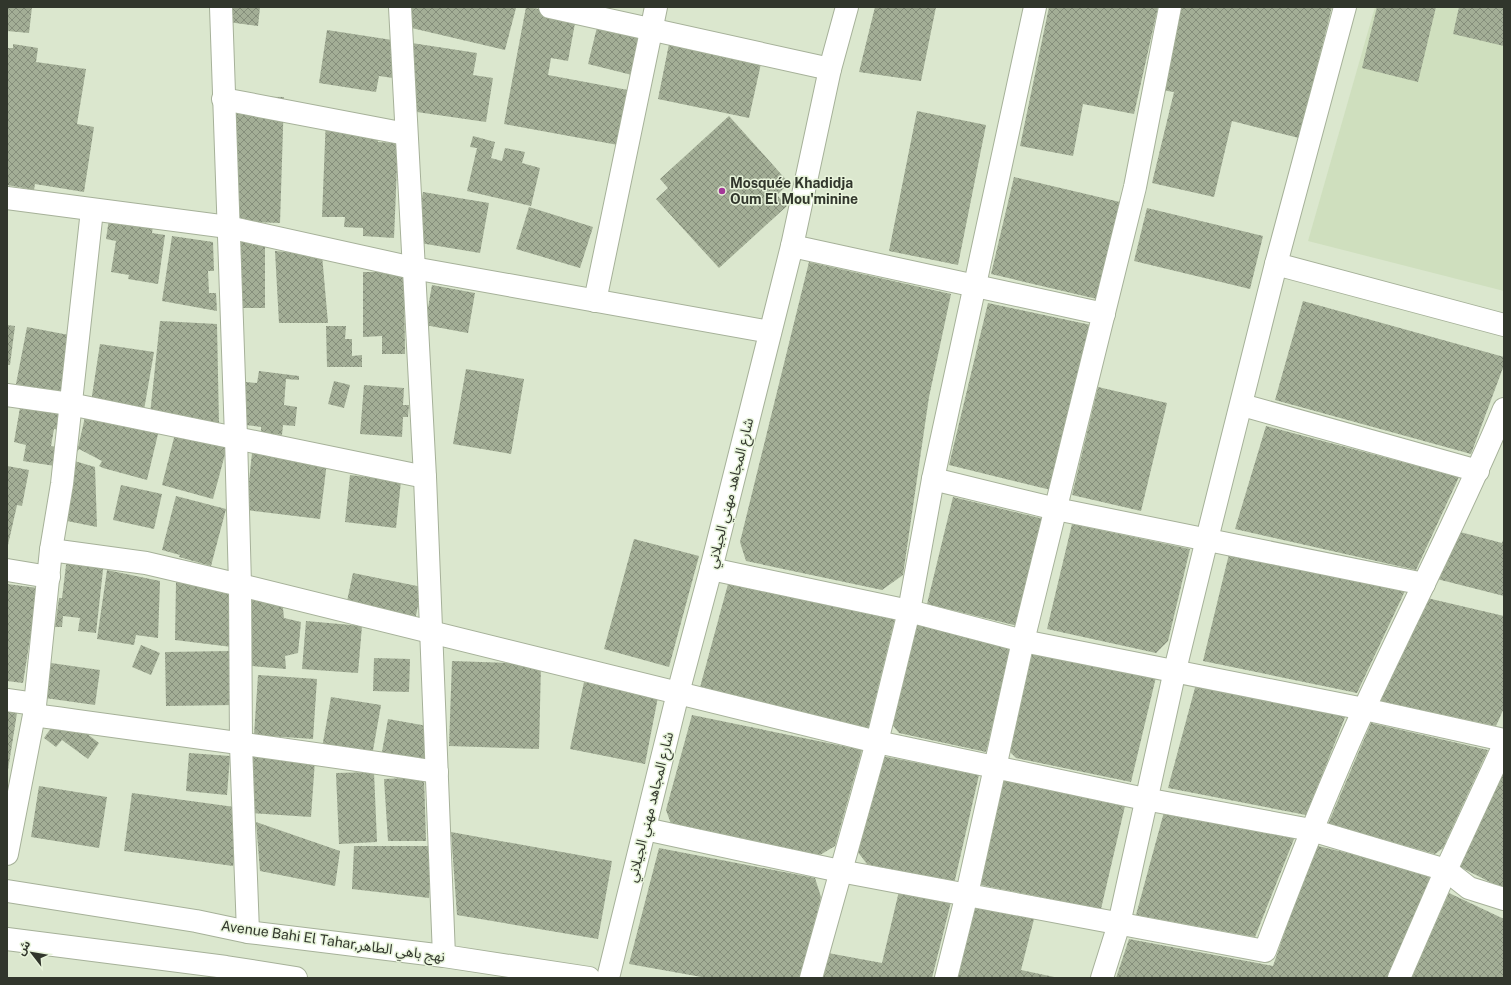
<svg xmlns="http://www.w3.org/2000/svg" width="1511" height="985" font-family="'Public Sans','Noto Sans Arabic',sans-serif">
  <defs>
    <pattern id="building-cross-hatch" width="8" height="8" patternUnits="userSpaceOnUse"><rect width="8" height="8" fill="#a3ae96"/><path d="M0 0l8 8M0 8l8-8" fill="none" stroke="#858e7b"/></pattern>
  </defs>
  <rect width="100%" height="100%" fill="#dbe7ce"/>
  <polygon fill="#cfdfbe" points="1375,7 1504,7 1504,291 1308,241"/>
  <g fill="url(#building-cross-hatch)">
    <polygon points="7,7 32,7 29,33 7,31"/>
    <polygon points="230,7 260,7 258,26 228,22"/>
    <polygon points="408,7 513,7 516,8 505,50 403,26"/>
    <polygon points="526,7 559,12 578,7 568,61 551,58 548,75 628,90 618,145 504,124"/>
    <polygon points="602,7 633,14 628,34 646,38 636,76 588,64"/>
    <polygon points="875,7 936,7 921,81 859,72"/>
    <polygon points="1049,7 1158,7 1134,114 1083,104 1073,156 1020,146"/>
    <polygon points="1180,7 1332,7 1299,138 1232,121 1214,197 1152,183 1174,92 1161,90"/>
    <polygon points="1377,7 1436,7 1418,82 1362,68"/>
    <polygon points="1459,7 1504,7 1504,46 1453,34"/>
    <polygon points="327,30 477,53 473,75 493,78 486,122 410,111 414,81 379,76 376,92 319,83"/>
    <polygon points="670,39 762,59 749,118 658,99"/>
    <polygon points="13,44 38,48 36,62 86,69 77,124 94,127 84,192 35,184 34,190 7,185 7,48 13,48"/>
    <polygon points="231,96 284,97 280,223 227,221"/>
    <polygon points="917,111 986,125 958,265 889,251"/>
    <polygon points="729,116 789,183 777,195 787,206 719,268 656,199 668,188 660,179"/>
    <polygon points="326,117 379,119 378,142 398,143 394,238 363,236 363,228 344,227 345,217 322,217"/>
    <polygon points="473,136 495,142 491,158 502,161 505,148 525,152 522,163 540,168 531,206 467,191 477,148 470,147"/>
    <polygon points="1014,177 1120,202 1097,299 991,274"/>
    <polygon points="423,192 489,203 480,253 414,242"/>
    <polygon points="529,207 593,227 580,268 516,249"/>
    <polygon points="1147,208 1263,236 1250,289 1134,261"/>
    <polygon points="109,219 153,226 152,233 165,235 158,284 128,279 129,275 111,272 116,241 106,239"/>
    <polygon points="172,236 213,242 214,271 208,271 209,293 216,293 217,311 162,301"/>
    <polygon points="234,238 252,238 252,245 265,245 265,308 243,308 243,295 235,295"/>
    <polygon points="275,251 322,255 328,323 279,323"/>
    <polygon points="809,262 951,294 929,397 903,575 882,590 746,561 740,542"/>
    <polygon points="363,272 404,272 405,354 382,354 382,336 363,337"/>
    <polygon points="432,285 475,293 468,333 425,325"/>
    <polygon points="1303,301 1504,357 1504,365 1471,454 1275,400"/>
    <polygon points="988,303 1091,325 1051,490 949,465"/>
    <polygon points="160,321 217,324 219,425 150,414"/>
    <polygon points="7,325 15,326 10,365 7,365"/>
    <polygon points="326,326 346,326 345,339 352,339 352,356 362,355 362,367 327,367"/>
    <polygon points="27,327 74,336 63,393 16,384"/>
    <polygon points="100,344 154,352 144,410 91,402"/>
    <polygon points="466,369 524,379 511,454 453,444"/>
    <polygon points="259,371 299,376 299,380 286,379 284,405 297,407 295,426 283,425 282,435 261,433 261,427 238,424 243,407 246,382 257,383"/>
    <polygon points="334,381 350,385 344,408 328,404"/>
    <polygon points="364,385 404,388 403,405 409,405 408,417 403,417 402,437 360,434"/>
    <polygon points="1098,387 1167,403 1141,511 1072,495"/>
    <polygon points="21,402 64,409 61,430 54,429 51,446 58,447 55,466 23,461 26,445 14,442"/>
    <polygon points="85,417 158,434 147,480 103,468 99,466 102,461 79,449 77,452"/>
    <polygon points="177,426 228,443 213,499 162,485"/>
    <polygon points="1266,426 1459,477 1416,570 1235,529"/>
    <polygon points="252,453 327,462 320,519 246,510"/>
    <polygon points="71,460 95,467 97,527 57,519"/>
    <polygon points="7,466 29,470 22,506 17,505 8,545 7,545"/>
    <polygon points="350,475 401,481 396,528 345,522"/>
    <polygon points="121,485 162,494 154,529 113,520"/>
    <polygon points="176,496 226,509 211,566 179,557 180,555 162,550"/>
    <polygon points="953,497 1044,519 1018,626 927,604"/>
    <polygon points="1072,524 1190,549 1168,641 1156,653 1047,629"/>
    <polygon points="1460,532 1502,543 1504,537 1504,596 1437,579"/>
    <polygon points="634,539 699,556 669,667 604,649"/>
    <polygon points="1229,554 1405,591 1357,693 1203,661"/>
    <polygon points="67,557 104,561 96,633 78,631 80,618 63,616 62,627 55,627 59,598 62,598"/>
    <polygon points="107,570 160,581 158,638 136,635 134,645 97,639"/>
    <polygon points="353,573 422,587 415,620 346,606"/>
    <polygon points="176,582 230,589 232,647 175,640"/>
    <polygon points="7,584 38,588 23,683 7,681"/>
    <polygon points="728,584 895,618 868,729 699,691"/>
    <polygon points="251,595 282,599 284,618 301,622 298,653 285,656 286,669 252,666"/>
    <polygon points="1427,598 1504,616 1504,708 1496,726 1379,701"/>
    <polygon points="306,621 362,626 358,673 302,669"/>
    <polygon points="916,624 1011,647 986,752 899,733 891,723"/>
    <polygon points="141,645 160,653 151,675 132,667"/>
    <polygon points="233,651 234,705 166,706 165,652"/>
    <polygon points="1033,651 1156,677 1131,782 1016,758 1008,750"/>
    <polygon points="374,658 410,659 409,692 373,691"/>
    <polygon points="452,661 541,664 539,749 449,746"/>
    <polygon points="51,663 100,670 95,705 45,698"/>
    <polygon points="258,675 317,679 313,739 254,735"/>
    <polygon points="584,682 658,697 645,764 570,749"/>
    <polygon points="1196,684 1346,715 1306,815 1168,788"/>
    <polygon points="331,697 381,705 372,756 322,748"/>
    <polygon points="7,711 17,713 8,770 7,770"/>
    <polygon points="61,714 99,743 88,759 62,740 56,747 44,738"/>
    <polygon points="692,715 862,750 835,846 820,855 671,824 666,810"/>
    <polygon points="388,719 433,727 426,765 381,757"/>
    <polygon points="1371,723 1488,750 1443,848 1435,854 1328,824"/>
    <polygon points="247,751 315,760 311,817 252,813"/>
    <polygon points="189,753 230,756 227,795 186,791"/>
    <polygon points="882,756 979,775 954,884 867,864 857,851"/>
    <polygon points="1504,769 1504,889 1460,867"/>
    <polygon points="374,772 377,842 339,844 336,773"/>
    <polygon points="424,777 426,841 388,841 384,779"/>
    <polygon points="1001,780 1125,806 1101,909 976,884"/>
    <polygon points="39,786 107,797 99,848 31,837"/>
    <polygon points="132,793 242,808 233,866 124,851"/>
    <polygon points="1164,812 1292,834 1294,839 1255,937 1136,915"/>
    <polygon points="256,822 340,851 335,886 260,871"/>
    <polygon points="451,832 612,861 598,939 457,915"/>
    <polygon points="354,846 432,846 429,898 352,889"/>
    <polygon points="1318,846 1427,872 1431,881 1389,978 1116,978 1129,939 1273,966 1297,896"/>
    <polygon points="659,848 815,878 821,897 800,978 707,978 629,964"/>
    <polygon points="899,891 951,902 932,978 822,978 828,953 882,963"/>
    <polygon points="1449,893 1504,919 1504,978 1411,978"/>
    <polygon points="971,906 1034,919 1021,970 1059,978 954,978"/>
  </g>
  <g fill="none" stroke-linecap="round" stroke-linejoin="round">
    <defs>
      <g id="minor">
        <polyline points="221,7 236,437 240,585 241,745 248,932"/>
        <polyline points="400,7 425,477 444,956"/>
        <polyline points="550,7 830,69"/>
        <polyline points="223,99 406,134"/>
        <polyline points="7,198 228,227 413,268 770,332"/>
        <polyline points="792,246 1104,314"/>
        <polyline points="1276,264 1504,325"/>
        <polyline points="595,301 656,7"/>
        <polyline points="7,395 70,404 425,477"/>
        <polyline points="1242,405 1478,471"/>
        <polyline points="933,479 1056,509 1424,584"/>
        <polyline points="51,550 146,563 240,585 877,742 1145,799 1311,830 1446,870 1469,888 1504,899"/>
        <polyline points="711,569 909,611 1023,641 1364,709 1504,740"/>
        <polyline points="7,570 49,577"/>
        <polyline points="7,700 35,704"/>
        <path d="M34 715C168 734 303 751 437 772"/>
        <path d="M645 829 840 871 1265 951C1296 869 1328 787 1365 707 1411 608 1462 510 1504 409"/>
        <polyline points="7,854 34,715 51,550 62,484 92,210"/>
        <polyline points="608,978 678,693 711,569 792,246 830,69 847,7"/>
        <polyline points="811,978 877,742 909,611 933,479 1035,7"/>
        <polyline points="946,978 967,894 1023,641 1135,187 1170,7"/>
        <polyline points="1102,978 1119,924 1175,670 1207,539 1276,264 1345,7"/>
        <polyline points="1399,978 1446,870 1504,745"/>
      </g>
      <g id="primary">
        <polyline points="7,891 196,921 248,932 444,956 589,978"/>
        <polyline points="7,939 226,967 296,978"/>
      </g>
    </defs>
    <use href="#minor" stroke="#a6b199" stroke-width="24"/>
    <use href="#primary" stroke="#a6b199" stroke-width="24"/>
    <use href="#minor" stroke="#fff" stroke-width="22"/>
    <use href="#primary" stroke="#fff" stroke-width="22"/>
  </g>
  <circle fill="#a33898" stroke="#e8f4db" stroke-width="1.5" cx="722" cy="191" r="4"/>
  <g text-anchor="middle" stroke-width="3" stroke-linejoin="round" paint-order="stroke">
    <g font-size="14" font-weight="bold" fill="#31362c" stroke="#e8f4db" text-anchor="start">
      <text x="730" y="188">Mosquée Khadidja<tspan x="730" dy="16">Oum El Mou'minine</tspan></text>
    </g>
    <g font-size="14" fill="#31362c" stroke="#e8f4db">
      <text transform="translate(730 493) rotate(-76)" y="5">شارع المجاهد مهني الجيلاني</text>
      <text transform="translate(650 807) rotate(-76)" y="5">شارع المجاهد مهني الجيلاني</text>
      <text transform="translate(333 941) rotate(8)" y="5">Avenue Bahi El Tahar,نهج باهي الطاهر</text>
    </g>
  </g>
  <rect width="1511" height="985" fill="none" stroke="#31362c" stroke-width="16"/>
  <g transform="translate(32 953) rotate(301)" stroke="#e8f4db" stroke-width="3" paint-order="stroke">
  <path d="M0-3L7 15L0 10L-7 15Z" fill="#31362c"/>
  <text y="-6" font-size="11" font-weight="bold" text-anchor="middle" fill="#31362c">ش</text>
  </g>
</svg>
